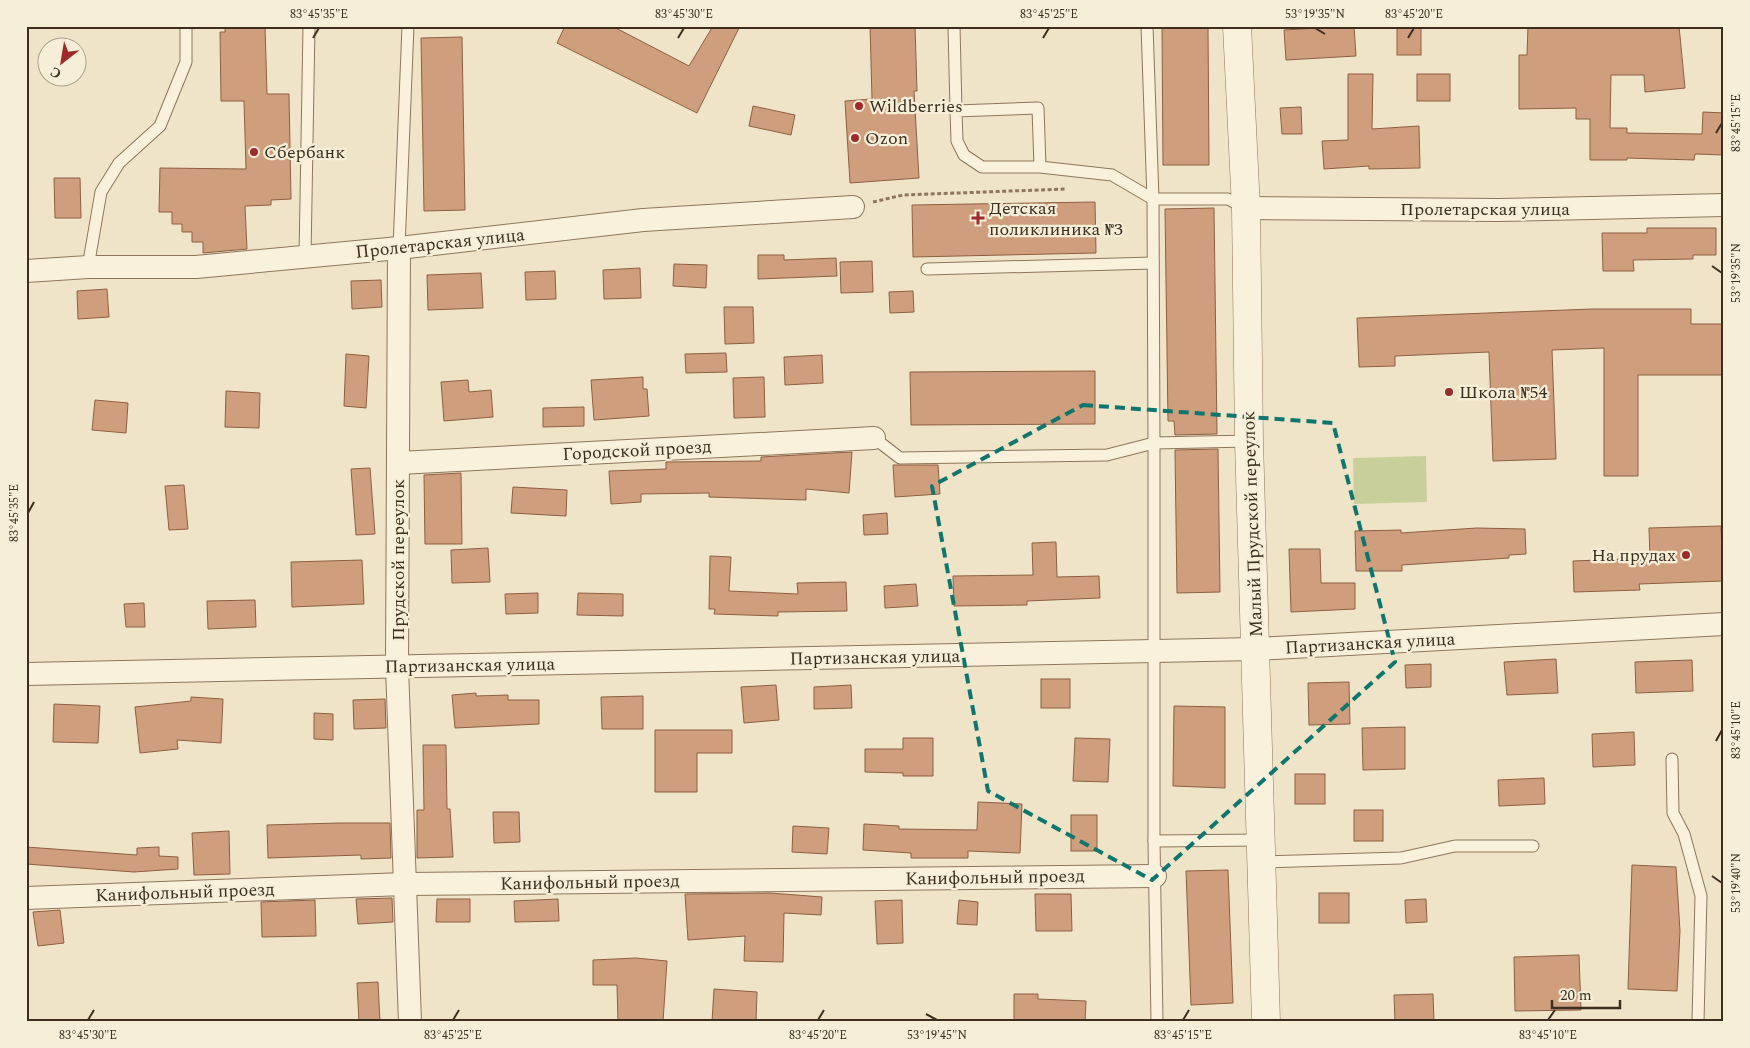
<svg xmlns="http://www.w3.org/2000/svg" width="1750" height="1048" font-family="Spectral,serif">
  <rect width="100%" height="100%" fill="#f0e4c8"/>
  <polygon fill="#c9cf9b" points="1426,456 1427,502 1354,504 1353,458"/>
  <g fill="#cf9f7d" stroke="#8d5f41">
    <polygon points="225,26 265,26 267,94 289,94 291,199 271,200 271,205 245,206 247,249 203,253 203,242 192,242 192,232 182,232 182,224 172,224 172,212 159,212 160,168 246,169 244,101 221,101 220,32 225,32"/>
    <polygon points="565,26 612,26 689,66 713,26 740,26 697,113 557,43"/>
    <polygon points="870,26 915,26 917,91 914,91 919,178 850,183 845,101 872,99"/>
    <polygon points="1162,26 1208,26 1209,165 1163,165"/>
    <polygon points="1354,26 1356,56 1286,60 1284,30"/>
    <rect x="1397" y="26" width="24" height="29"/>
    <polygon points="1528,26 1679,26 1685,88 1645,92 1644,75 1611,75 1610,128 1627,128 1627,133 1702,134 1703,112 1724,113 1724,155 1695,154 1694,160 1627,158 1627,160 1590,160 1590,119 1576,119 1576,108 1519,109 1519,55 1527,55"/>
    <polygon points="462,37 465,210 424,211 421,38"/>
    <polygon points="1348,74 1373,74 1372,129 1419,126 1420,168 1369,169 1369,166 1324,169 1322,141 1348,140"/>
    <rect x="1417" y="74" width="33" height="27"/>
    <polygon points="753,106 795,115 791,135 749,126"/>
    <polygon points="1301,107 1302,134 1282,134 1280,108"/>
    <polygon points="54,178 80,178 81,218 55,218"/>
    <polygon points="1095,202 1096,253 913,257 912,205"/>
    <polygon points="1214,208 1217,434 1175,435 1174,421 1168,421 1165,209"/>
    <polygon points="1647,228 1716,228 1716,255 1693,255 1693,259 1633,260 1634,271 1603,271 1602,233 1647,233"/>
    <polygon points="758,255 784,255 784,260 836,258 837,276 758,279"/>
    <polygon points="872,261 873,292 841,293 840,262"/>
    <polygon points="674,264 707,265 706,288 673,286"/>
    <polygon points="640,268 641,298 604,299 603,270"/>
    <polygon points="555,271 556,299 526,300 525,272"/>
    <polygon points="481,273 483,308 428,310 427,275"/>
    <polygon points="381,280 382,307 352,309 351,281"/>
    <polygon points="107,289 109,317 78,319 77,291"/>
    <polygon points="913,291 914,312 890,313 889,292"/>
    <polygon points="724,307 753,307 754,343 725,344"/>
    <polygon points="1592,309 1691,309 1691,324 1724,324 1724,375 1638,375 1638,476 1604,476 1604,348 1552,350 1556,459 1493,461 1489,352 1395,356 1395,366 1359,367 1357,318"/>
    <polygon points="726,353 727,372 686,373 685,354"/>
    <polygon points="346,354 369,356 366,408 344,406"/>
    <polygon points="822,355 823,383 785,385 784,357"/>
    <polygon points="1095,371 1095,424 911,425 910,372"/>
    <polygon points="643,377 643,389 647,389 649,416 594,420 591,380"/>
    <polygon points="764,377 765,417 734,418 733,378"/>
    <polygon points="468,380 469,392 491,390 493,417 444,421 441,382"/>
    <polygon points="226,391 260,393 259,428 225,427"/>
    <polygon points="95,400 128,403 126,433 92,430"/>
    <polygon points="584,407 584,426 543,427 543,408"/>
    <polygon points="1218,449 1220,592 1177,593 1175,450"/>
    <polygon points="852,452 849,493 806,489 806,500 709,497 709,493 641,494 641,502 611,504 609,471 666,469 666,462 761,461 761,457"/>
    <polygon points="893,465 938,465 940,494 895,497"/>
    <polygon points="370,468 375,534 356,535 351,469"/>
    <polygon points="461,473 462,544 425,544 424,475"/>
    <polygon points="184,485 188,529 169,530 165,486"/>
    <polygon points="513,487 567,490 566,516 511,513"/>
    <polygon points="887,513 888,534 864,535 863,515"/>
    <polygon points="1721,526 1723,581 1639,584 1640,590 1574,592 1573,561 1650,558 1649,528"/>
    <polygon points="1477,528 1525,529 1526,554 1509,555 1509,558 1402,565 1402,571 1356,571 1355,531 1401,530 1401,533"/>
    <polygon points="1056,542 1057,577 1099,576 1100,598 1027,601 1027,605 954,606 953,576 1033,575 1032,543"/>
    <polygon points="488,548 490,582 452,583 451,550"/>
    <polygon points="1289,549 1320,549 1321,583 1355,583 1355,609 1291,612"/>
    <polygon points="710,556 731,557 729,591 798,594 797,583 846,582 847,611 778,612 778,616 714,614 715,609 709,609"/>
    <polygon points="362,560 364,604 292,607 291,562"/>
    <polygon points="916,584 918,606 885,608 884,586"/>
    <polygon points="538,593 538,613 506,614 505,594"/>
    <polygon points="578,593 623,594 623,616 577,615"/>
    <polygon points="255,600 256,627 208,629 207,601"/>
    <polygon points="144,603 145,627 126,627 124,604"/>
    <polygon points="1556,659 1558,693 1507,695 1504,662"/>
    <polygon points="1692,660 1693,691 1636,693 1635,662"/>
    <polygon points="1431,664 1431,687 1406,688 1405,665"/>
    <rect x="1041" y="679" width="29" height="29"/>
    <polygon points="1349,682 1350,724 1309,725 1308,683"/>
    <polygon points="776,685 779,720 744,723 741,687"/>
    <polygon points="851,685 852,708 814,709 814,687"/>
    <polygon points="476,693 476,696 508,695 508,700 539,700 539,724 455,728 452,695"/>
    <polygon points="643,696 643,729 602,729 601,697"/>
    <polygon points="191,697 223,699 221,743 177,740 178,749 140,753 135,707 191,701"/>
    <polygon points="385,699 386,728 354,729 353,700"/>
    <polygon points="54,704 100,706 98,743 53,742"/>
    <polygon points="1174,706 1225,707 1225,788 1173,786"/>
    <polygon points="314,713 333,714 333,740 314,739"/>
    <polygon points="1405,727 1405,769 1363,770 1362,728"/>
    <polygon points="655,730 732,730 732,753 697,753 697,792 655,792"/>
    <polygon points="1634,732 1635,765 1593,767 1592,734"/>
    <polygon points="903,738 933,738 933,776 903,776 903,773 865,772 865,749 903,749"/>
    <polygon points="1075,738 1110,739 1108,782 1073,781"/>
    <polygon points="423,745 446,745 447,809 450,809 453,857 417,858 417,810 424,810"/>
    <rect x="1295" y="774" width="30" height="30"/>
    <polygon points="1544,778 1545,804 1499,806 1498,780"/>
    <polygon points="978,802 1022,804 1020,853 968,851 968,858 911,858 911,853 863,850 864,824 899,826 899,829 977,830"/>
    <rect x="1354" y="810" width="29" height="31"/>
    <polygon points="493,812 519,812 520,842 494,843"/>
    <rect x="1071" y="815" width="26" height="36"/>
    <polygon points="339,823 390,823 391,858 361,859 361,855 268,858 267,825"/>
    <polygon points="793,826 829,828 827,854 792,852"/>
    <polygon points="229,831 230,874 194,875 192,833"/>
    <polygon points="26,847 137,855 137,848 159,847 159,856 178,857 178,869 134,872 26,864"/>
    <polygon points="1632,865 1676,867 1680,931 1677,991 1628,989"/>
    <polygon points="1228,870 1233,1003 1191,1005 1186,871"/>
    <polygon points="770,893 822,897 821,915 784,913 783,962 744,961 745,936 688,940 685,894"/>
    <rect x="1319" y="893" width="30" height="30"/>
    <polygon points="1035,894 1071,894 1072,931 1036,931"/>
    <polygon points="392,898 393,922 358,924 356,899"/>
    <polygon points="437,899 470,899 470,922 436,922"/>
    <polygon points="558,899 559,921 515,922 514,901"/>
    <polygon points="1426,899 1427,922 1406,923 1405,900"/>
    <polygon points="315,900 316,936 262,937 261,902"/>
    <polygon points="902,900 903,943 877,944 875,901"/>
    <polygon points="959,900 978,902 977,925 957,924"/>
    <polygon points="60,910 64,943 38,946 33,912"/>
    <polygon points="1579,955 1581,1010 1515,1011 1514,957"/>
    <polygon points="636,958 667,961 663,1022 618,1022 617,985 593,985 593,960"/>
    <polygon points="378,982 380,1022 359,1022 357,983"/>
    <polygon points="714,989 757,992 756,1022 712,1022"/>
    <polygon points="1014,994 1038,994 1038,999 1086,1001 1085,1022 1014,1022"/>
    <polygon points="1433,994 1434,1022 1395,1022 1394,995"/>
  </g>
  <g fill="none" stroke-linecap="round" stroke-linejoin="round">
    <defs>
      <g id="service">
        <polyline points="954,26 956,111"/>
        <polyline points="1147,26 1153,199"/>
        <polyline points="1040,167 1038,108 956,111 957,141 964,155 982,167 1040,167 1112,175 1153,199"/>
        <polyline points="1245,208 1228,199 1153,199 1154,443 1249,441"/>
        <polyline points="399,248 408,26"/>
        <polyline points="305,257 309,26"/>
        <polyline points="88,267 101,192 119,163 160,126 186,62 186,26"/>
        <polyline points="927,269 1153,263"/>
        <polyline points="874,438 900,458 1107,455 1154,443 1154,841 1157,1022"/>
        <polyline points="1672,759 1673,813 1684,834 1701,896 1698,1022"/>
        <polyline points="1154,841 1262,840"/>
        <polyline points="1262,862 1401,858 1455,846 1533,846"/>
      </g>
      <g id="minor">
        <polyline points="1246,208 1498,210 1724,205"/>
        <polyline points="399,248 397,667 410,1022"/>
        <polyline points="26,271 88,267 196,267 399,248 643,220 853,207"/>
        <polyline points="399,463 874,438"/>
        <polyline points="26,674 1255,649 1724,624"/>
        <polyline points="26,898 405,884 1155,876"/>
      </g>
      <polyline id="tertiary" points="1237,26 1246,208 1249,441 1266,1022"/>
    </defs>
    <use href="#service" stroke="#8d765c" stroke-width="13"/>
    <use href="#minor" stroke="#8d765c" stroke-width="24"/>
    <use href="#tertiary" stroke="#8d765c" stroke-width="29"/>
    <polyline stroke="#8d765c" stroke-width="3" stroke-dasharray="4 2.5" stroke-linecap="butt" points="873,202 903,195 1066,189"/>
    <use href="#service" stroke="#faf1dc" stroke-width="11"/>
    <use href="#minor" stroke="#faf1dc" stroke-width="22"/>
    <use href="#tertiary" stroke="#faf1dc" stroke-width="28"/>
  </g>
  <path fill="none" stroke="#0f766e" stroke-width="4" stroke-dasharray="10 6" stroke-linejoin="round" d="M1083 405 1333 423 1395 662 1152 880 988 791 932 486Z"/>
  <path fill="none" stroke="#3d2e20" stroke-width="2" d="M1315 28 1325 34M313 38 319 28M678 38 684 28M1043 38 1049 28M1408 38 1414 28M1716 133 1722 123M1712 266 1722 273M28 513 34 502M1716 741 1722 730M1712 876 1722 883M926 1014 937 1020M88 1020 94 1010M453 1020 459 1010M818 1020 824 1010M1183 1020 1189 1010M1548 1020 1555 1010"/>
  <g fill="#9e2a2b" stroke="#f7eed8" stroke-width="2">
    <circle cx="859" cy="106" r="5"/>
    <circle cx="855" cy="138" r="5"/>
    <circle cx="254" cy="152" r="5"/>
    <path d="M975.5 210.5h5v5h5v5h-5v5h-5v-5h-5v-5h5z"/>
    <circle cx="1449" cy="392" r="5"/>
    <circle cx="1686" cy="555" r="5"/>
  </g>
  <g text-anchor="middle" stroke-width="4.5" stroke-linejoin="round" paint-order="stroke">
    <g font-size="18" fill="#3d2e20" stroke="#f7eed8" text-anchor="start">
      <text x="869" y="112">Wildberries</text>
      <text x="865" y="144">Ozon</text>
      <text x="264" y="158">Сбербанк</text>
      <text x="989" y="214">Детская<tspan x="989" dy="21">поликлиника №3</tspan></text>
      <text x="1459" y="398">Школа №54</text>
      <text x="1676" y="561" text-anchor="end">На прудах</text>
    </g>
    <g font-size="18" fill="#3d2e20" stroke="#f7eed8">
      <text x="1485" y="215">Пролетарская улица</text>
      <text transform="translate(440 243) rotate(-6)" y="6">Пролетарская улица</text>
      <text transform="translate(637 450) rotate(-3)" y="6">Городской проезд</text>
      <text transform="translate(1252 524) rotate(-92)" y="6">Малый Прудской переулок</text>
      <text transform="translate(398 560) rotate(-90)" y="6">Прудской переулок</text>
      <text transform="translate(1370 643) rotate(-3)" y="6">Партизанская улица</text>
      <text transform="translate(875 657) rotate(-1)" y="6">Партизанская улица</text>
      <text transform="translate(470 665) rotate(-1)" y="6">Партизанская улица</text>
      <text transform="translate(995 877) rotate(-1)" y="6">Канифольный проезд</text>
      <text transform="translate(590 882) rotate(-1)" y="6">Канифольный проезд</text>
      <text transform="translate(185 892) rotate(-2)" y="6">Канифольный проезд</text>
    </g>
  </g>
  <rect width="1750" height="1048" fill="none" stroke="#f7eed8" stroke-width="55"/>
  <g transform="translate(62 62) rotate(211)"><circle r="24" fill="#f7eed8" stroke="#ada18e"/>
  <path d="M0-4L9 19L0 12L-9 19Z" fill="#9e2a2b"/>
  <text y="-8" font-size="14" font-weight="bold" text-anchor="middle" fill="#3d2e20">С</text>
  </g>
  <path d="M1552 1000v8h68v-8" fill="none" stroke="#3d2e20" stroke-width="2.5"/>
  <text x="1560" y="1000" font-size="15" fill="#3d2e20" stroke="#f7eed8" stroke-width="4" paint-order="stroke">20 m</text>
  <rect x="28" y="28" width="1694" height="992" fill="none" stroke="#3d2e20" stroke-width="2"/>
  <g font-size="12" text-anchor="middle" fill="#3d2e20">
    <text x="319" y="18">83°45'35"E</text>
    <text x="684" y="18">83°45'30"E</text>
    <text x="1049" y="18">83°45'25"E</text>
    <text x="1315" y="18">53°19'35"N</text>
    <text x="1414" y="18">83°45'20"E</text>
    <text transform="translate(1736 123) rotate(-90)" y="4">83°45'15"E</text>
    <text transform="translate(1736 273) rotate(-90)" y="4">53°19'35"N</text>
    <text transform="translate(14 513) rotate(-90)" y="4">83°45'35"E</text>
    <text transform="translate(1736 730) rotate(-90)" y="4">83°45'10"E</text>
    <text transform="translate(1736 883) rotate(-90)" y="4">53°19'40"N</text>
    <text x="88" y="1039">83°45'30"E</text>
    <text x="453" y="1039">83°45'25"E</text>
    <text x="818" y="1039">83°45'20"E</text>
    <text x="937" y="1039">53°19'45"N</text>
    <text x="1183" y="1039">83°45'15"E</text>
    <text x="1548" y="1039">83°45'10"E</text>
  </g>
</svg>
